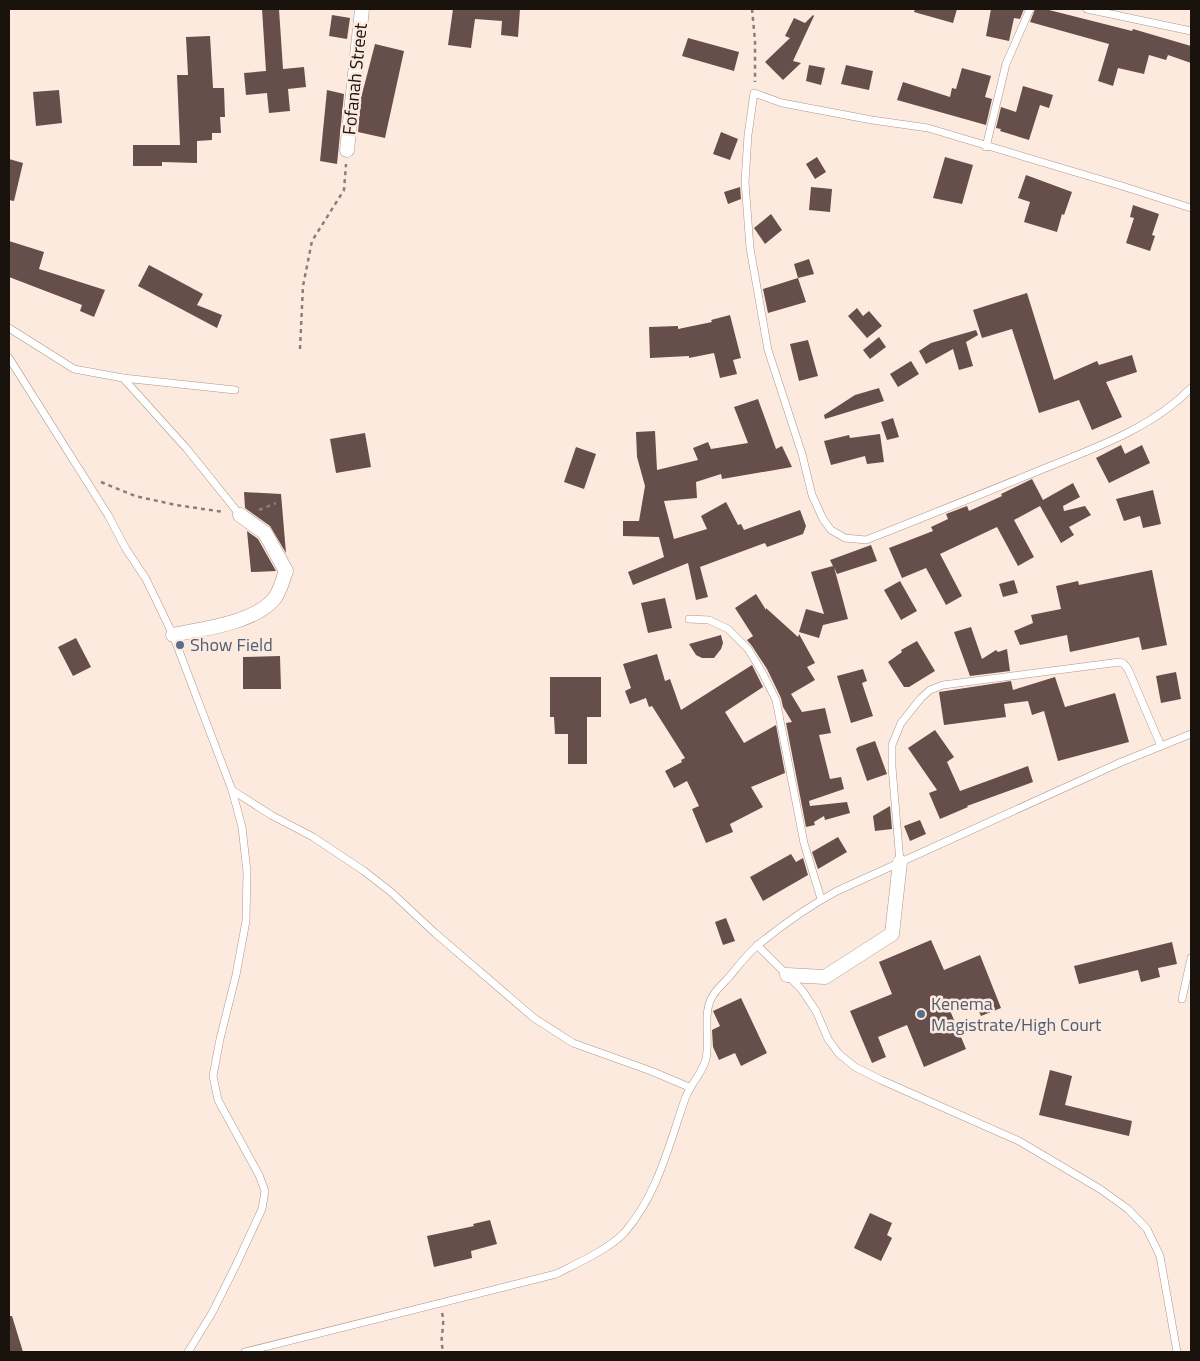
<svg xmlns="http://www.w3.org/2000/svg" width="1200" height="1361" font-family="'Titillium Web',sans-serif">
  <rect width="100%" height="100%" fill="#fdeade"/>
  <g fill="#664e4b">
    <polygon points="262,9 279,9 283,69 304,67 306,87 288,89 290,111 269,113 267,93 246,95 244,73 266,71"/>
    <polygon points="453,9 520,9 518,37 501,35 502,21 475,19 471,48 448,45"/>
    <polygon points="915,9 957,9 953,23 914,12"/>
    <polygon points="991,9 1024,9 1020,19 1014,18 1009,41 986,36"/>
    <polygon points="1035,9 1045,9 1132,31 1133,29 1191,46 1191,63 1168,55 1166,60 1149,55 1144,74 1118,68 1113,86 1098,81 1109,44 1030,22"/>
    <polygon points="332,15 350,18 347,39 329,36"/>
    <polygon points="813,15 814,16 793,61 801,63 783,80 765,62 790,38 785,36 794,18 805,23"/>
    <polygon points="210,36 213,88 224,88 225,117 220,117 221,133 212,133 212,140 197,141 197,163 162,162 162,166 133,166 133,145 180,145 177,75 188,75 186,37"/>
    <polygon points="688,38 739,52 734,71 682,56"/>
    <polygon points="375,44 404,51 385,138 358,132 361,98"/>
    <polygon points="809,65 825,68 821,85 806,81"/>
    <polygon points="846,65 873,71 869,90 841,84"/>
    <polygon points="962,68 991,76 985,97 992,99 986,125 897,100 903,82 950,97 952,88 956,89"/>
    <polygon points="1023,86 1053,95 1049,108 1040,105 1029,140 1000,131 1001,129 996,128 1001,107 1016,112"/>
    <polygon points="59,90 62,123 36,126 33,92"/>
    <polygon points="327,90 344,94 337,164 320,161"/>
    <polygon points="721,132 738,139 730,160 713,154"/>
    <polygon points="817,157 826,172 815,179 806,164"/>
    <polygon points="945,157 973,165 962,204 933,198"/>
    <polygon points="9,159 23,163 14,201 9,200"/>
    <polygon points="1026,175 1072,192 1064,215 1062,214 1057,232 1024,222 1030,202 1018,198"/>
    <polygon points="740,187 741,199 728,204 724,192"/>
    <polygon points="811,187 832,189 830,212 809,210"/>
    <polygon points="1133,205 1159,214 1152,235 1155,236 1150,251 1126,243 1134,218 1130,217"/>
    <polygon points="771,214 782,230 765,244 754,228"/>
    <polygon points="9,241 44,252 39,269 105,290 94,317 80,311 82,305 9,277"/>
    <polygon points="809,259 814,274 798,278 794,264"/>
    <polygon points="149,265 203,294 197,305 222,315 217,328 138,286"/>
    <polygon points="798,278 806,302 768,313 763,289"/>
    <polygon points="1027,293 1054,380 1097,361 1099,365 1132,355 1137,372 1106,382 1122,417 1092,430 1079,400 1039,413 1012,329 982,338 973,310"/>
    <polygon points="857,308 863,316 869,311 882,326 867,338 848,316"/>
    <polygon points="730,315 741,358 733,360 737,374 720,378 714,353 689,358 689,356 650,358 649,327 678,326 678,329 712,322 711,320"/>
    <polygon points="976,330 978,335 966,342 973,366 959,370 953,349 926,364 919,351 931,343"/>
    <polygon points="879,337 886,347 870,359 863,350"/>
    <polygon points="808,340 818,376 799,381 790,344"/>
    <polygon points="911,361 919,374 898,387 890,374"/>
    <polygon points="879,388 884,401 825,419 824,415 855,395"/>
    <polygon points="758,399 776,449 782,446 792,467 722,479 721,474 696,482 697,498 664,501 674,539 707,529 701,516 726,502 738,525 741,524 744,530 800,510 806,526 803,534 767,547 765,543 700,567 708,597 696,600 688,563 633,585 628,572 664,557 659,537 623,536 623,521 639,521 645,486 637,457 636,432 655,431 657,470 698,460 693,448 708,442 711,449 748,443 734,407"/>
    <polygon points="893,418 899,437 887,440 881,422"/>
    <polygon points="365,433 371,467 336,473 330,439"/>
    <polygon points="880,434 884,462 867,464 865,456 831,465 824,441 849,435 850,438"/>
    <polygon points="1121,445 1125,454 1142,445 1150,463 1109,483 1096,458"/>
    <polygon points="576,447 596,454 584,489 564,482"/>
    <polygon points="1032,479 1043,500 1073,483 1080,497 1063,506 1064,511 1085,506 1091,515 1069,527 1074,535 1061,543 1040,506 1014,520 1034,557 1018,566 997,527 940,554 962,596 946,605 926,568 902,578 889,548 933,531 931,527 948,519 946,514 967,506 969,511 1002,496 1001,494"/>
    <polygon points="1153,490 1161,524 1143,528 1140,516 1124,521 1116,499"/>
    <polygon points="244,492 281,494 286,553 270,526 245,508"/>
    <polygon points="247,531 258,539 276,571 251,572"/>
    <polygon points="871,545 877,561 837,574 834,567 848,619 823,625 819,638 799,632 806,609 824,614 811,572 833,566 830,560"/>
    <polygon points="1152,570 1167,645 1142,650 1139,637 1070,652 1067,635 1020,645 1014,631 1033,623 1031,615 1061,609 1056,586 1078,581 1079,585"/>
    <polygon points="1014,580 1018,593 1003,597 999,584"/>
    <polygon points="900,581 917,611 901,620 884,590"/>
    <polygon points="756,594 766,610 766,608 798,637 799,634 815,663 807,667 815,680 791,694 802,712 825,708 831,733 819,735 830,779 841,777 844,789 809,801 810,806 847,802 850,813 825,820 824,816 814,822 815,825 806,827 786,723 792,722 783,707 781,698 767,669 752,646 747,640 753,636 735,608"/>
    <polygon points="665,598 672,628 648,633 641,603"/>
    <polygon points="971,627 982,659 996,650 998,652 1007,649 1010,671 970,676 954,632"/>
    <polygon points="721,635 723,643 721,649 714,658 702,658 696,655 689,644"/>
    <polygon points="76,638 91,667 73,676 58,647"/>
    <polygon points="917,641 935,671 909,687 904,687 888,662 902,652 901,650"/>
    <polygon points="657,654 665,681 670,679 681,710 752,665 763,687 725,712 744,743 776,725 785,773 751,787 763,807 730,824 733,832 706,843 692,809 699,806 687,781 674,788 665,771 682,762 681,760 685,758 652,706 649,707 646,698 630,704 625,691 631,688 623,664"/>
    <polygon points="280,656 281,689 243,689 243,657"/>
    <polygon points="863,669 867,681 862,683 873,716 851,723 837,676"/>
    <polygon points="1176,672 1181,699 1161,703 1156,676"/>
    <polygon points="550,677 601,677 601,717 587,717 587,764 568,764 568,734 555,734 554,717 550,717"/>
    <polygon points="1055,677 1065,707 1115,693 1129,742 1058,761 1044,711 1032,715 1028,701 1004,704 1006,717 944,725 939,692 1011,681 1013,690"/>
    <polygon points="935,730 954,757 947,762 960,791 1028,766 1033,782 967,806 968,807 940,819 929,793 937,790 908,748"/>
    <polygon points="875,741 887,774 867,781 856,749 858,747"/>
    <polygon points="890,806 892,829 875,831 873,816"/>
    <polygon points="920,820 926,834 910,841 904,826"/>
    <polygon points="838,837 847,852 818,869 812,852"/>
    <polygon points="791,854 796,862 803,858 808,875 763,901 750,877"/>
    <polygon points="726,918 735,941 723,945 715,922"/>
    <polygon points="931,940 944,970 980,955 1001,1008 981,1016 973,998 949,1008 966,1049 924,1067 907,1025 878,1037 886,1057 872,1063 850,1011 892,994 879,962"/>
    <polygon points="1172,942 1177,964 1158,968 1160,977 1141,982 1138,970 1079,984 1074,966"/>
    <polygon points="741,998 767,1053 741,1066 735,1053 719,1060 713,1047 712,1030 720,1026 713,1011"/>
    <polygon points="1050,1070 1072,1076 1065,1105 1132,1121 1129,1136 1039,1115"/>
    <polygon points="870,1213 892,1223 887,1235 892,1238 881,1261 854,1248"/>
    <polygon points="490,1220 497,1244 471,1251 472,1258 434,1267 427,1236 474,1226 473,1224"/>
    <polygon points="9,1316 12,1316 23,1352 9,1352"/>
  </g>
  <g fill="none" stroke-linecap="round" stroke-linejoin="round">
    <defs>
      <g id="service">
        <polyline points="1087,9 1191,31"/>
        <polyline points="986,147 1006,64 1030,9"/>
        <path d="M1191 208 1122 186 928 128 872 120 782 103 754 93 748 135 745 182 750 248 768 350 802 454 812 495 823 519 831 530 845 538 866 540C925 517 984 493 1043 469 1094 448 1151 429 1191 388"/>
        <polyline points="9,328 74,369 123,378 187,449 240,515"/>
        <polyline points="9,358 108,515 126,549 146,579 173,635 232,790 242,827 247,872 246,921 236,975 220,1039 213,1076 218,1100 259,1175 265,1191 262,1209 236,1265 212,1313 188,1352"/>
        <polyline points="123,378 235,390"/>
        <polyline points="689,619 709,620 728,629 748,649 762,672 776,700 804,843 821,899"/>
        <polyline points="232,790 271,815 313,837 364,871 391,892 435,933 534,1018 573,1043 651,1071 689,1087"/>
        <polyline points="900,862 892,767 892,745 901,723 921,698 930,690 943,685 1120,662 1124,664 1128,669 1161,746"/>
        <polyline points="757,945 802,990 816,1011 828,1039 839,1054 855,1067 881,1080 1019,1141 1100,1189 1128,1209 1147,1229 1160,1256 1177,1352"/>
        <polyline points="1182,999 1191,958"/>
        <path d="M245 1352 556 1274C576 1264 609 1249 624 1233 657 1196 669 1145 685 1099 690 1084 702 1074 706 1059 710 1041 703 1015 711 999 715 990 724 983 730 976 739 965 748 953 758 945 781 926 811 905 837 891L1119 763 1191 734"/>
      </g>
      <g id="minor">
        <polyline points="347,150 362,9"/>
        <path d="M173 635C202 629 254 623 274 599 280 592 283 579 286 571L265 533 240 515"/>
        <polyline points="787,975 825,977 892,934 900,862"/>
      </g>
    </defs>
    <use href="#service" stroke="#ad9789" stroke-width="8"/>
    <use href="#minor" stroke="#ad9789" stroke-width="15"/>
    <g stroke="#8c7e76" stroke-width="2.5" stroke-dasharray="4 4" stroke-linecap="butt">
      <polyline points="752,9 755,41 755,82"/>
      <polyline points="300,349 303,286 312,241 344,190 346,164"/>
      <polyline points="101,482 135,496 176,505 224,512"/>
      <polyline points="259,510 276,503"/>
      <path d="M442 1313C446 1326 438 1340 444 1352"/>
    </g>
    <use href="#service" stroke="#fff" stroke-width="7"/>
    <use href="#minor" stroke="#fff" stroke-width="14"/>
  </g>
  <g fill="#5c6f8a" stroke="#fdeade" stroke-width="2">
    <circle cx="180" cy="645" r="5"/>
    <circle cx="921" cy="1014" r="5"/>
  </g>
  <g text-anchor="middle" stroke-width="5" stroke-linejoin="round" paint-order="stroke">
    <g font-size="18" fill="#1a120d" stroke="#fdeade">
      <text transform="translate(355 79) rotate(-84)" y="6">Fofanah Street</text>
    </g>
    <g font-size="18" fill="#4e5e75" stroke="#fdeade" text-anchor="start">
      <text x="190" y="651">Show Field</text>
      <text x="931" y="1010">Kenema<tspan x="931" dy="21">Magistrate/High Court</tspan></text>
    </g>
  </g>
  <rect width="1200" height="1361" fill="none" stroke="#1a120d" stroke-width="20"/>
</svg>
